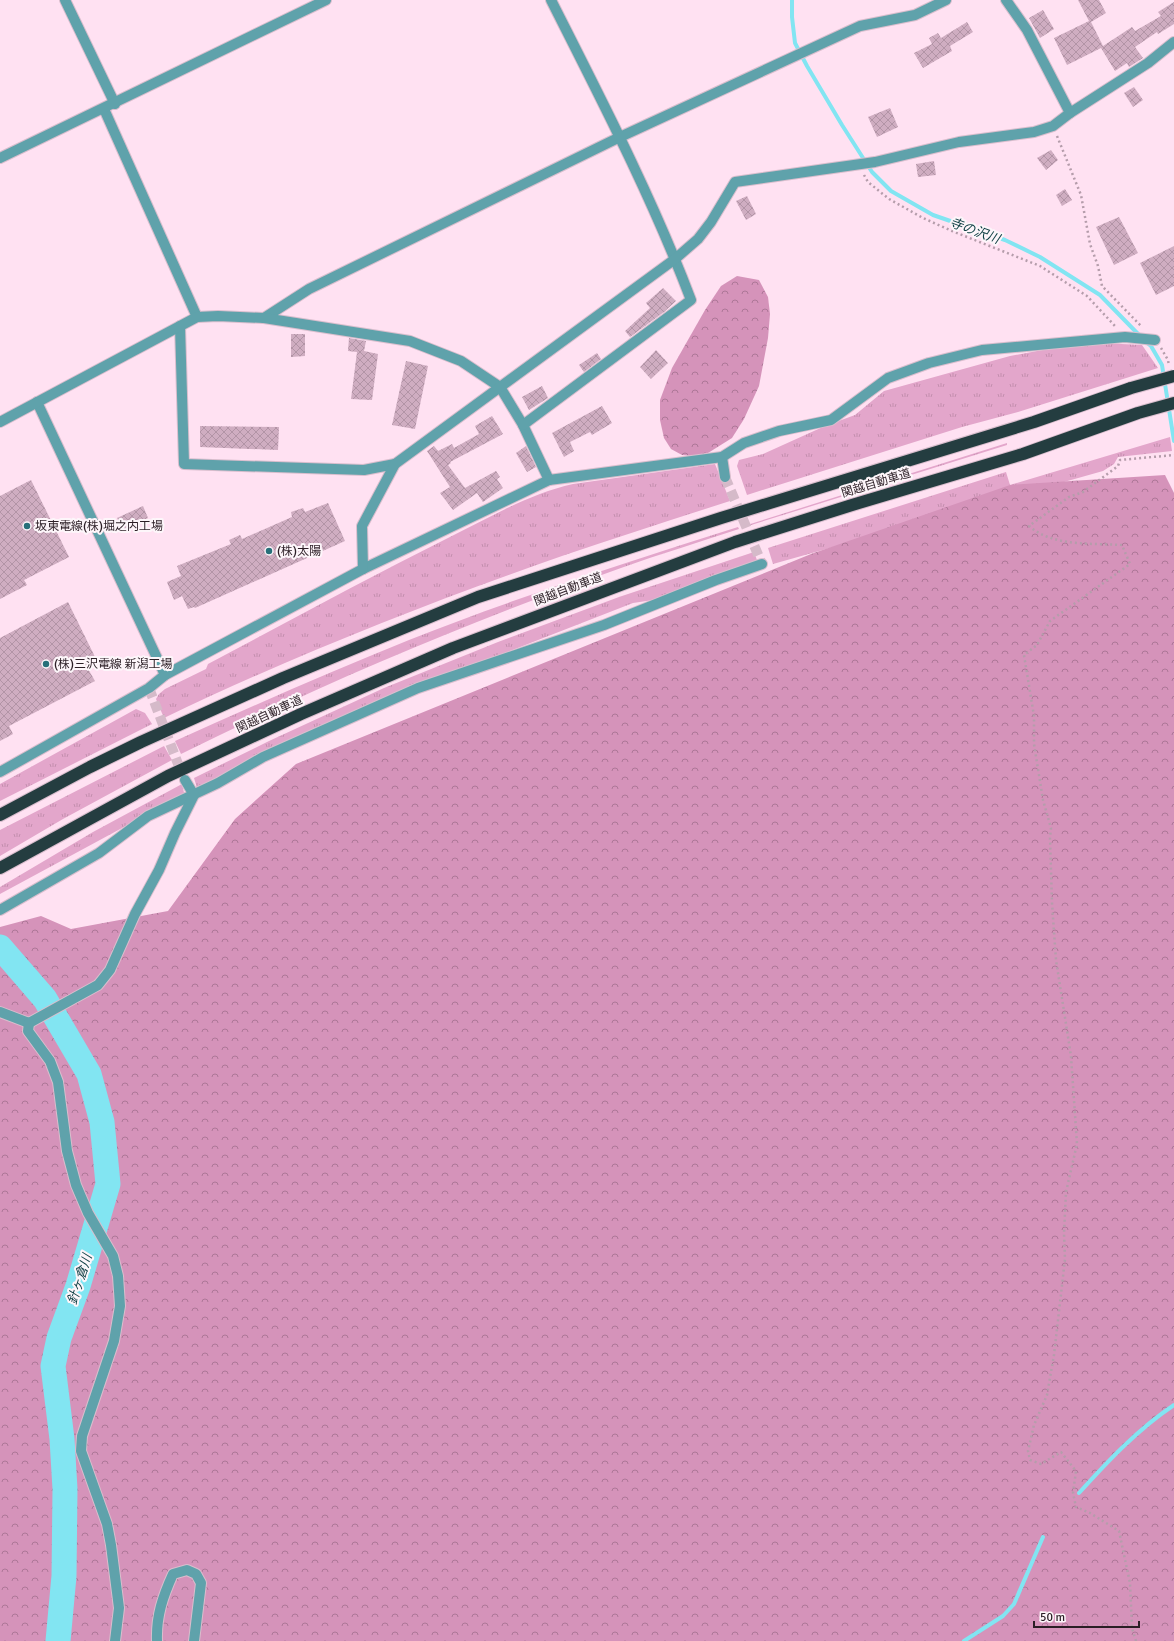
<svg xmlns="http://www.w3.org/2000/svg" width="1174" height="1641" font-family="Signika,'Noto Sans JP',sans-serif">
  <defs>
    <pattern id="grass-tufts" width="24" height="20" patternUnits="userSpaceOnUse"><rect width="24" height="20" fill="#e3a6cb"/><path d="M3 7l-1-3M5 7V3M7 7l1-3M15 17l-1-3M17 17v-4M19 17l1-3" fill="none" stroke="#c38eae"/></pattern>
    <pattern id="forest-crowns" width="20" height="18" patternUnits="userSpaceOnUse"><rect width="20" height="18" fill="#d593ba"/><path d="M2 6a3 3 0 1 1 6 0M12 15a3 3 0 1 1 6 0" fill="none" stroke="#ad7797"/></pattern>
    <pattern id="building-cross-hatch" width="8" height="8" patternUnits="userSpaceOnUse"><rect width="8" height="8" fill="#cfadc1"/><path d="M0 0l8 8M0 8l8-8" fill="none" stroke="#b294a6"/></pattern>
  </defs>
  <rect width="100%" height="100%" fill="#ffe1f2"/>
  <g fill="url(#grass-tufts)">
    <polygon points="1101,343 1142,345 1158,368 1018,412 962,427 747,495 737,466 739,460 763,454 825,426 855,415 884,391 1010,356 1074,344"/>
    <polygon points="1170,437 1172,451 1118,457 1114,464 1103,471 773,564 768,548 1006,472 1010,485"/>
    <polygon points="1007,443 1007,445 748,526 747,525"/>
    <path d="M715 464 730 501C674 519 618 537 562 556 427 603 293 656 164 718L156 699 159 694 165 689 206 669 208 664C287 622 366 579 446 539 487 519 528 494 573 484Z"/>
    <path d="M738 527 739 529C700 542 660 554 621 568 471 621 324 683 181 754L175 741C252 706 330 672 409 640 517 597 628 562 738 527Z"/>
    <polygon points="754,552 758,563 660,599 633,603 418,687 197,788 194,778 269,741 384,688 498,642 619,597"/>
    <polygon points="136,709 145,713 152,724 0,801 0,784"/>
    <polygon points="164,746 172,760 63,819 0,856 0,830"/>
    <polygon points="182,784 185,797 148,814 0,894 0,887 93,832"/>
  </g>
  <g fill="url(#forest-crowns)">
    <polygon points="737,276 759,280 768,297 770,314 768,338 759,386 744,419 732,438 708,453 693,456 682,455 671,449 664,438 660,420 660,400 672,368 705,310 721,286"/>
    <polygon points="1165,475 1174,493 1174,1641 0,1641 0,927 41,916 71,929 168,911 235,819 296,764 811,554 1010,485"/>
  </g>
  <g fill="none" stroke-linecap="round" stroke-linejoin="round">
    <g stroke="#82e5f2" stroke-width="4">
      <polyline points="792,0 792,17 795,43 807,66 842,125 872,172 891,191 933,215 1005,240 1040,257 1100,295 1141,337"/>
      <polyline points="1146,342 1151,346 1162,365 1174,441"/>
      <path d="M1079 1493C1108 1461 1138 1429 1174 1405"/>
      <polyline points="964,1641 1003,1616 1014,1604 1043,1537"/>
    </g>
    <polyline stroke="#82e5f2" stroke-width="25" points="0,947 45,999 55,1016 89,1074 102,1122 108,1184 78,1286 59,1338 53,1366 62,1439 65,1489 64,1576 58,1641"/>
  </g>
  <g fill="url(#building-cross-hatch)">
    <polygon points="1078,0 1099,0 1106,13 1091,22 1103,46 1132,27 1135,31 1161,16 1158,12 1174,2 1174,24 1158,34 1157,32 1135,47 1143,58 1129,67 1127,63 1115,71 1101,48 1067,65 1054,38 1089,21"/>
    <polygon points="1043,10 1054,29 1040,38 1029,18"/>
    <polygon points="967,22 973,32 950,46 952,51 923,68 914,53 932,44 929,38 938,33 941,38"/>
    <polygon points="1134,87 1143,100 1133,107 1124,93"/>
    <polygon points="890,108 898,127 877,137 868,117"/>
    <polygon points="1051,150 1058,160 1046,170 1037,158"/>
    <polygon points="934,161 936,175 918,177 916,164"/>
    <polygon points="1065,189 1072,200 1062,206 1056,195"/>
    <polygon points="747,196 756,214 746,220 736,201"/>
    <polygon points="1119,217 1138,253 1114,265 1096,227"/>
    <polygon points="1174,246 1174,286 1156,295 1140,263"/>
    <polygon points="663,288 676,301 664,312 630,337 625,331 650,308 646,303"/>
    <polygon points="291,334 305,334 305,356 291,357"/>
    <polygon points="349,338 366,341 364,351 378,354 372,400 351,399 357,352 348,351"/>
    <polygon points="656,350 668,363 651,379 640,367"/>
    <polygon points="597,353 601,359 584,372 579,365"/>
    <polygon points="406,361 428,366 415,429 392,425"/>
    <polygon points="542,386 548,398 529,410 522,397"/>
    <polygon points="602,406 612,423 592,435 590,432 570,442 574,451 564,457 552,433"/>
    <polygon points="492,416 503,434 450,462 451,463 448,465 465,488 496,471 500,477 497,479 503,488 483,502 477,493 453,510 440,493 450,487 427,451 434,446 438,451 452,444 454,448 479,434 475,426"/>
    <polygon points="200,426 279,427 278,450 200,447"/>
    <polygon points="526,446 536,467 527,472 516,453"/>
    <polygon points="31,480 69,557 24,580 27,585 0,599 0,496"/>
    <polygon points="328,503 345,541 195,608 194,607 188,609 182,596 174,600 167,582 181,576 177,566 231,544 229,540 240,535 242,539 292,517 291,512 303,508 305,512"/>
    <polygon points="143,506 148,518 123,530 117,518"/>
    <polygon points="68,602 97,661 87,667 95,681 9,726 13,734 0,741 0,638"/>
  </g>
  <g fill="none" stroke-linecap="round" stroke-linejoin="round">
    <g stroke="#d5bac9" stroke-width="10" stroke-dasharray="10 5" stroke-linecap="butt">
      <polyline points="725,477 762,564"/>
      <polyline points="149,688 183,777"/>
    </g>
    <defs>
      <g id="minor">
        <polyline points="65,0 115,104"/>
        <polyline points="1006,0 1027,30 1070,113"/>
        <polyline points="104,109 197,317"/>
        <polyline points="0,158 326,0"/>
        <polyline points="264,318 309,289 620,137 860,26 915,15 946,0"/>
        <polyline points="180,326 184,464 364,470 395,464"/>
        <polyline points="37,402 165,675"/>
        <polyline points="0,422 197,317 218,316 264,318 410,341 461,361 500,387 523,425 549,480 363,569"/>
        <path d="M523 425 691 300C652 197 601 99 551 0"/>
        <polyline points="722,457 725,477"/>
        <polyline points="549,480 722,457 744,443 779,431 831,420 888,378 929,363 982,350 1125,337 1155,340"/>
        <polyline points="0,772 149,688 165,675 363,569 362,526 395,464 675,259 698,239 711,222 735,182 875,162 959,142 1034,132 1053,126 1070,113 1148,63 1174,42"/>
        <polyline points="0,910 99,853 148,816 218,783 263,757 418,688 604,625 716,580 762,564"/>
        <polyline points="0,1012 29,1023"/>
        <polyline points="29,1023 28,1031 50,1061 58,1082 67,1151 76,1185 88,1213 113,1256 118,1276 120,1306 114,1341 82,1436 81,1451 107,1524 111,1545 119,1608 115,1641"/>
        <polyline points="29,1023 98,985 110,970 135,914 159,870 175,833 194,795 185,780"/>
        <path d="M157 1641C156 1616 163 1596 173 1574L187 1570 196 1574 201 1583 194 1641"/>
      </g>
      <g id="motorway">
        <polyline points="0,815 90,767 141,742 283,678 478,597 721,518 1034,422 1131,388"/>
        <polyline points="0,868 168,776 301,714 453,648 735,542 852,505 1023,454 1138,413 1174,403"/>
      </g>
    </defs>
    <use href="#minor" stroke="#d9becd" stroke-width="12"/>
    <use href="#motorway" stroke="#d9becd" stroke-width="14"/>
    <g stroke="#b59dab" stroke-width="2.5" stroke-dasharray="2 3" stroke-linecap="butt">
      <polyline points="1057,136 1081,195 1090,244 1098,266 1102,286 1142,327"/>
      <polyline points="864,175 868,182 889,199 923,218 952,231 1040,266 1087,296 1115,326"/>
      <polyline points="1161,348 1168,360 1169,366"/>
      <path d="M1136 1641 1132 1628 1130 1583 1119 1531 1090 1513 1076 1507 1073 1493 1076 1471 1061 1452 1041 1464 1030 1460 1028 1451 1034 1425 1047 1395 1054 1355 1065 1259 1064 1234 1066 1192 1077 1144 1071 1056 1056 960 1052 903 1050 838 1051 828 1043 800 1034 744V716L1024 655 1037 645 1050 621 1130 564 1122 545C1092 543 1053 547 1029 526L1069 497 1083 492 1118 466 1120 460 1174 455"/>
    </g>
    <use href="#minor" stroke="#5fa2ab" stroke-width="10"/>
    <use href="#motorway" stroke="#243d40" stroke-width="12"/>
    <defs>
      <polyline id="motorway-bridge" points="1131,388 1174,376"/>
    </defs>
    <use href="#motorway-bridge" stroke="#d9becd" stroke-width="14" stroke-linecap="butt"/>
    <use href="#motorway-bridge" stroke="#243d40" stroke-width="12"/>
  </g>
  <g fill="#27707a" stroke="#fdf6fa" stroke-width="1.5">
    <circle cx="27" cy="526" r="4"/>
    <circle cx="269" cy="551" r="4"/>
    <circle cx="46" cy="664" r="4"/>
  </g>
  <g text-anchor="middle" stroke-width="4" stroke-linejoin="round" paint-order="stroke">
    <g font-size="12" fill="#2b1e25" stroke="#fdf6fa">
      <text transform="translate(876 483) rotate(-17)" y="4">関越自動車道</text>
      <text transform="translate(568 589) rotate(-21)" y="4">関越自動車道</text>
      <text transform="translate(269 714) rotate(-25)" y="4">関越自動車道</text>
    </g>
    <g font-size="12" fill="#2b1e25" stroke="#fdf6fa" text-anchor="start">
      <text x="35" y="530">坂東電線(株)堀之内工場</text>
      <text x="277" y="555">(株)太陽</text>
      <text x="54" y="668">(株)三沢電線 新潟工場</text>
    </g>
    <g font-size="13" font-style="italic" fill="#0d3d42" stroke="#fdf6fa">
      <text transform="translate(975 230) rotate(20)" y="5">寺の沢川</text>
      <text transform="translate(79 1279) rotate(-72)" y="5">針ヶ倉川</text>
    </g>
  </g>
  <path d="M1034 1621v6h105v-6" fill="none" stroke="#2b1e25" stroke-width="2"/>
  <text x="1040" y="1621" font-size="12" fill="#2b1e25" stroke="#fdf6fa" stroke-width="3" paint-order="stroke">50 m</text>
</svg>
